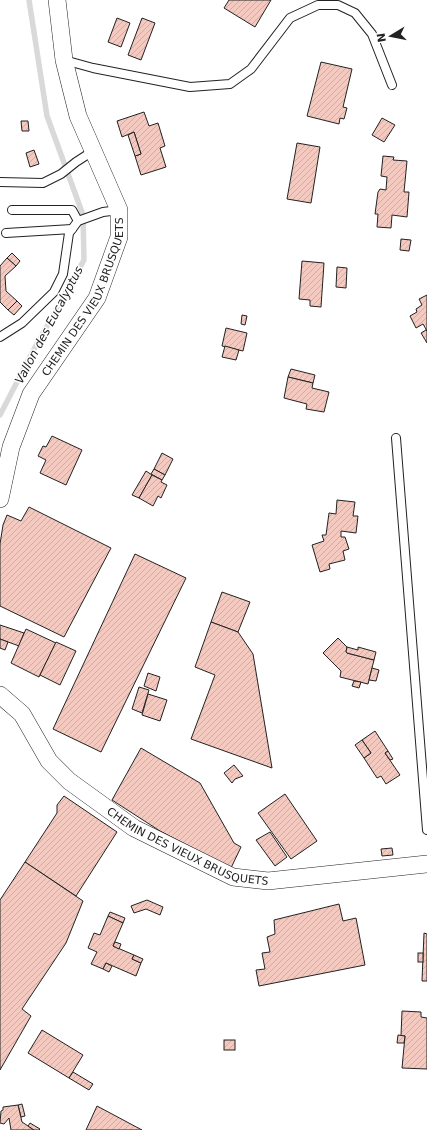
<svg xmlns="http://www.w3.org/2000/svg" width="427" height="1130" font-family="'DejaVu Sans',sans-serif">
  <defs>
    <pattern id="building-hatch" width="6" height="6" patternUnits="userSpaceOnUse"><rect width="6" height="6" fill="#f3c9c0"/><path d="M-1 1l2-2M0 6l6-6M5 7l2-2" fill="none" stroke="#d0aca5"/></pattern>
  </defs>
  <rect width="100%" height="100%" fill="#fff"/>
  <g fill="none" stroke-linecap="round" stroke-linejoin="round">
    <polyline stroke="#d9d9d9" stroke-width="5.5" points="0,415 33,351 84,260 83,215 47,116 29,0"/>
  </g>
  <g fill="url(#building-hatch)" stroke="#222">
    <polygon points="229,0 271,0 255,27 224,8"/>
    <polygon points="117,18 130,23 121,47 108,42"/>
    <polygon points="142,18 155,23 141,60 128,55"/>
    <polygon points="321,62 352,69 343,107 347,108 344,119 340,118 339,124 307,116"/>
    <polygon points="144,112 149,126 158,123 165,146 160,148 166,167 141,175 135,156 141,154 134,132 122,137 117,121"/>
    <polygon points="382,118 395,125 384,142 372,135"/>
    <polygon points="21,121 28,121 29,131 22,131"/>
    <polygon points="134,132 141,154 135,156 128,135"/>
    <polygon points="297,143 320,147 311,203 287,199"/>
    <polygon points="34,150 39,164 30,167 26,153"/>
    <polygon points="383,156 394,157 393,160 407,161 404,192 409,192 407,217 392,215 391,228 377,227 378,214 375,214 378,192 380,189 386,190 387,177 381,176"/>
    <polygon points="401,239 411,240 409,251 400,250"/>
    <polygon points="12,253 20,261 16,266 7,258"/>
    <polygon points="7,258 16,266 5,276 6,291 17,301 8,310 0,302 0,266"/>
    <polygon points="302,261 324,263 321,307 310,306 310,300 299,299"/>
    <polygon points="337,267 347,268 346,288 336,287"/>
    <polygon points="427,295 427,331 423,324 416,328 410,316 417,312 416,309 422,305 419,299"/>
    <polygon points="17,301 22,306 14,315 8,310"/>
    <polygon points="242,315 247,316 245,325 241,324"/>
    <polygon points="226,328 247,333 243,351 222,346"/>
    <polygon points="426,330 427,331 427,343 421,333"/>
    <polygon points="225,346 239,350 236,360 222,357"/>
    <polygon points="291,369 315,375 313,383 288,377"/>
    <polygon points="288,377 313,383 312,388 329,392 324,412 306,409 307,404 284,398"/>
    <polygon points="52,436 82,450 66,485 40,473 46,460 38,456 43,446 46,447"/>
    <polygon points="162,453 173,459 165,475 154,469"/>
    <polygon points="154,469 165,475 162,480 151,474"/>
    <polygon points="146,471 152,475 139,498 132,495"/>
    <polygon points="152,475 162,480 161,482 167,485 161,498 158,496 153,506 139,498"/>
    <polygon points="337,500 355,502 353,516 358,516 356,533 341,531 341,537 345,537 349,549 343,551 345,560 329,564 330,569 320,572 312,545 324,541 322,535 326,535 329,513 336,514"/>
    <polygon points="29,507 111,548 64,637 0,606 0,544 3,525 7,515 21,521"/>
    <polygon points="135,554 186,578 101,752 53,729"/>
    <polygon points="222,592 250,602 238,632 211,622"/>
    <polygon points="211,622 238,632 253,654 272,768 191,739 215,675 195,667"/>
    <polygon points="0,625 24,633 19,646 0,639"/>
    <polygon points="26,629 56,643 39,677 11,663"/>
    <polygon points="338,638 347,647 346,652 347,653 374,660 368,684 340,677 341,671 323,653"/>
    <polygon points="0,639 8,642 5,650 0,648"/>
    <polygon points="56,642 76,651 60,685 40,675"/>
    <polygon points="347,647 358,650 358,647 376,652 374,660 347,653 346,652"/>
    <polygon points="372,668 379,670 376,681 369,680"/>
    <polygon points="148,673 160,677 156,691 144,686"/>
    <polygon points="354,681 361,682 359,688 352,686"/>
    <polygon points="139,687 149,690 142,713 132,709"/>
    <polygon points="148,694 167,700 160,721 142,715"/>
    <polygon points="375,731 388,751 385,753 400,775 386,784 381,776 377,778 364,758 371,753 362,740"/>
    <polygon points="362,740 371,753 364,758 355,745"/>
    <polygon points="141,748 200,783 234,843 241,847 231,868 160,831 112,800"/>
    <polygon points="388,751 393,759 390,760 385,753"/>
    <polygon points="234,765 243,776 235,779 232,783 224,773"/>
    <polygon points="285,794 317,841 291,859 258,813"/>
    <polygon points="64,796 117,832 76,896 25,862 57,813 57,805"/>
    <polygon points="270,832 287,857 275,866 256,840"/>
    <polygon points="392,848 393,855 382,856 381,849"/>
    <polygon points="25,862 83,901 66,943 22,1009 31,1016 0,1070 0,900"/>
    <polygon points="147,900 163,907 160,915 146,909 134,913 131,906"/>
    <polygon points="339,904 343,921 356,918 365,965 259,986 256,970 265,969 262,953 270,952 267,937 275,934 274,920"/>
    <polygon points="110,912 125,918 123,923 108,916"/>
    <polygon points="108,916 123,923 113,946 134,955 132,959 141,963 136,976 106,963 103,969 91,964 97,952 88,948 94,933 100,935"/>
    <polygon points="424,933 427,934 427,981 422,981"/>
    <polygon points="115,942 121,944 119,949 113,946"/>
    <rect x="418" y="953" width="5" height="9"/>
    <polygon points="134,955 143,959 141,963 132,959"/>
    <polygon points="106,963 112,966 109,972 103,969"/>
    <polygon points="402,1011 421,1012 421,1017 427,1018 427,1069 402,1068 405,1036 401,1036"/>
    <polygon points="42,1030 83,1055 69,1078 28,1053"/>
    <polygon points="398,1035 405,1036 404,1043 397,1043"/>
    <rect x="224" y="1040" width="11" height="10"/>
    <polygon points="73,1072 93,1084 89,1090 69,1078"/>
    <polygon points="22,1104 25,1116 21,1117 18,1105"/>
    <polygon points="18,1105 22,1122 34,1130 11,1130 9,1118 4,1124 0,1123 1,1111 3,1110 3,1107"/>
    <polygon points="97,1106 142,1130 86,1130"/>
    <polygon points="30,1123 40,1129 39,1130 34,1130 28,1126"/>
  </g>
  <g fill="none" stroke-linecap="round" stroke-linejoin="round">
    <defs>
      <g id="service">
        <polyline points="64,60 93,68 190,87 230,84 251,69 290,18 318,5 338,5 355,13 372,34 392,85"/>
        <polyline points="0,182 43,183 61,174 76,162 93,151"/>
        <polyline points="12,210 72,210 78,221"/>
        <polyline points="6,233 72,229"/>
        <polyline points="0,337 22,323 54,292 63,274 69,233 78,221 103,212 119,210"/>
        <polyline points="396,438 427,830"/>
      </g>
      <g id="minor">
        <path id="s1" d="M0 499 11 447 31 394 97 298 119 237V210L78 116 64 60 57 0"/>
        <path id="s2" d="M0 695 22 714 49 761 69 781 134 828 233 877 268 881 427 864"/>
      </g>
    </defs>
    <use href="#service" stroke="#222" stroke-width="10"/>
    <use href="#minor" stroke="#222" stroke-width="18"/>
    <use href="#service" stroke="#fff" stroke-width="8"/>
    <use href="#minor" stroke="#fff" stroke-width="17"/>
  </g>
  <g text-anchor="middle" stroke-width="3" stroke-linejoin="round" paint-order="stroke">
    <g font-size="11" fill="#222" stroke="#fff">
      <text dy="4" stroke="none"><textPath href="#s1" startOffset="222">CHEMIN DES VIEUX BRUSQUETS</textPath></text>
      <text dy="4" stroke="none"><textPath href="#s2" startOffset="249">CHEMIN DES VIEUX BRUSQUETS</textPath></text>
    </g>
    <g font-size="12" font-style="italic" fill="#222" stroke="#fff">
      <text transform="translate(49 325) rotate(-62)" y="4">Vallon des Eucalyptus</text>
    </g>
  </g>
  <g transform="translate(391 36) rotate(260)" stroke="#ffffff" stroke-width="3" paint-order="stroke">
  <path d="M0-3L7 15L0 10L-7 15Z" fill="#222222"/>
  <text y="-6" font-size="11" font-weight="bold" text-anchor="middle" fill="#222222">N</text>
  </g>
</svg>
